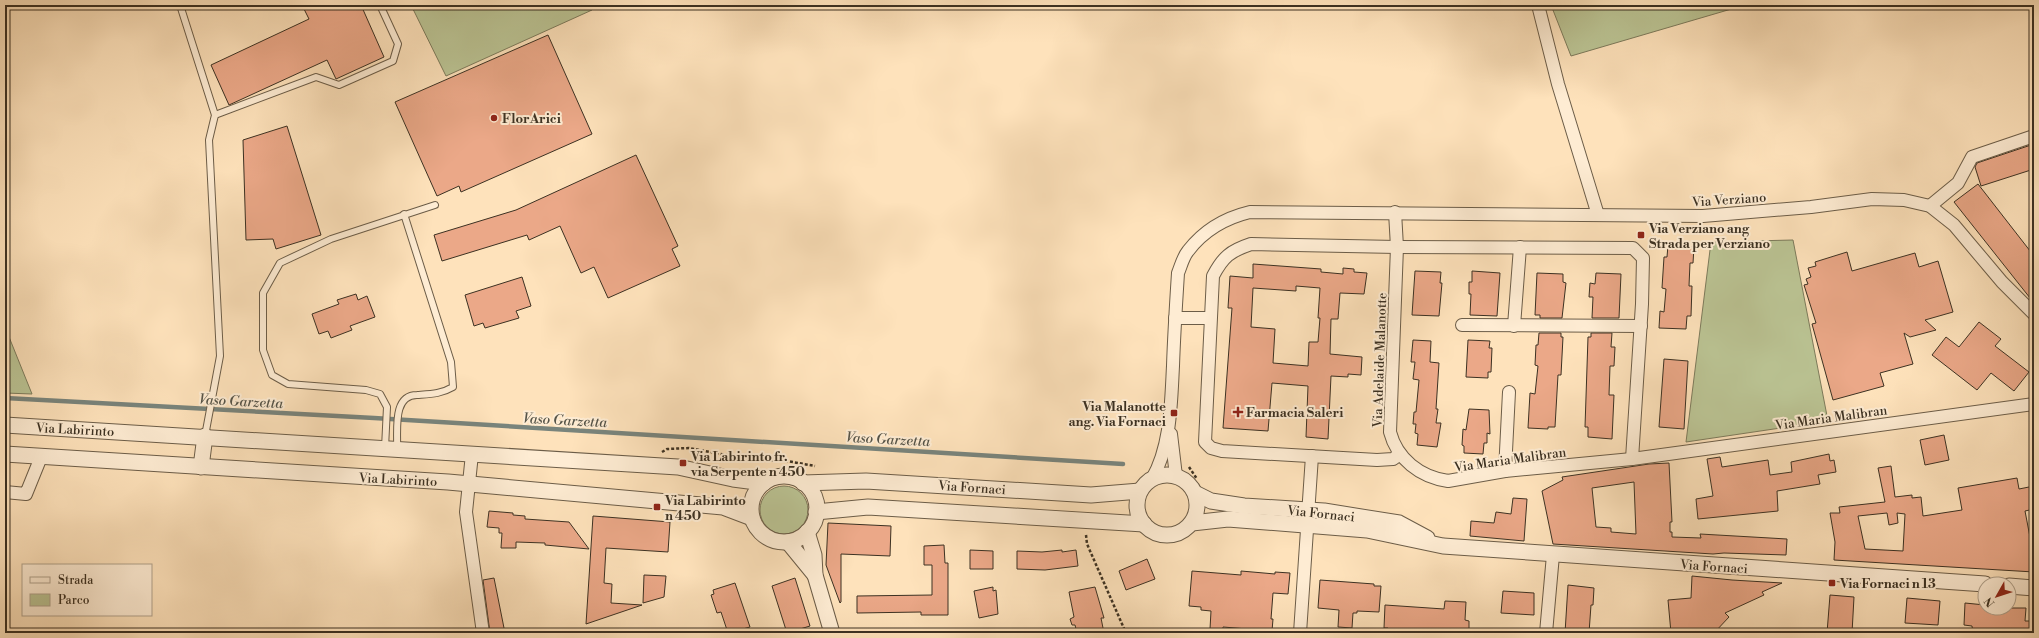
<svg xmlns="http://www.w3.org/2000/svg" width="2039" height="638" font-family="'Libre Bodoni',serif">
  <rect width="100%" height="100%" fill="#fee2bb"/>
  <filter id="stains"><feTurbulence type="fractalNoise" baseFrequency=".005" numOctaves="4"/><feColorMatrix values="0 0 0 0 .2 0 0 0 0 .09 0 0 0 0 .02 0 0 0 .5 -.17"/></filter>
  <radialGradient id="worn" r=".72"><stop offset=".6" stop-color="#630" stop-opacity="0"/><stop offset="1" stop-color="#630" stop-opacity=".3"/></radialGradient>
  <g fill="#bbc494" stroke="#7c7a5b">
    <polygon points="411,5 589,5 592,10 446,76"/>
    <polygon points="1551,5 1745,5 1571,56"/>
    <polygon points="1793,240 1828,421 1686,442 1711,242"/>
    <polygon points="5,327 32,394 5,393"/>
    <circle cx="784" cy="510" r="24"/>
  </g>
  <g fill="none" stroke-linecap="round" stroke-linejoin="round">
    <polyline stroke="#79847c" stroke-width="4.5" points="5,398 374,418 1123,464"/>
  </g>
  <g fill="#eba888" stroke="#3c3122" fill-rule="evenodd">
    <polygon points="302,5 361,5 384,57 336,79 327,60 229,105 211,65 309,19"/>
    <polygon points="548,35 592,134 461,192 459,186 437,196 395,102"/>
    <polygon points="287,126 321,235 276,249 273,239 246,240 243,140"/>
    <polygon points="2034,144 2034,169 1981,186 1975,167 1977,163"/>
    <polygon points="636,155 678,246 672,249 680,266 608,298 594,267 581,273 560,226 529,240 527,235 442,261 434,235 516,210"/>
    <polygon points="1978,184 2034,256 2034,303 1954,202"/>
    <polygon points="1668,245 1694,247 1693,263 1690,263 1689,286 1692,286 1691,316 1687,316 1686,329 1659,328 1660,311 1664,312 1666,289 1662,288 1664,257 1667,257"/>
    <polygon points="1847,252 1852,271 1915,253 1919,267 1938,261 1953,312 1925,320 1936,330 1910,337 1904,333 1913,364 1880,373 1884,386 1833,400 1812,324 1816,323 1804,285 1808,284 1806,279 1811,277 1808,268 1816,266 1815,262"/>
    <path d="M1253 264 1321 269V272L1343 274V268L1354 269V272L1367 273 1364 294 1340 293 1338 319H1331L1330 354 1362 357 1361 375 1348 374V377L1331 376 1328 439 1306 437 1308 386 1272 383 1268 431 1223 428 1232 308H1228L1230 276 1253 278ZM1296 286 1320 288 1318 318H1320L1318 342H1309L1308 366 1273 363 1275 329 1251 327 1253 288 1296 291Z"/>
    <polygon points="1415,271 1441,272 1440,283 1442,283 1439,316 1412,315"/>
    <polygon points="1472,271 1500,273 1497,316 1470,315 1471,294 1469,294 1469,282 1472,282"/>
    <polygon points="1537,273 1563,274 1563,282 1566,283 1562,318 1540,318 1540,315 1535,315"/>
    <polygon points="1596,273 1621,274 1619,318 1592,318 1593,297 1589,297 1590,283 1595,284"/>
    <polygon points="522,277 531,306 516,311 519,318 485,328 483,323 474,326 465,295"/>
    <polygon points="356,294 358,300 367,296 375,317 350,326 352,330 331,338 328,331 319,334 312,314 339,304 337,300"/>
    <polygon points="1979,322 2001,339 1995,346 2029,372 2014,391 1991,373 1977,390 1932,355 1946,337 1959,347"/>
    <polygon points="1539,333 1561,333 1561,337 1563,337 1561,375 1558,375 1555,427 1548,427 1548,429 1528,428 1530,393 1535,394 1538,366 1535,365 1536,345 1538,345"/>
    <polygon points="1591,333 1612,333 1611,347 1615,347 1614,366 1610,366 1609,395 1614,395 1612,439 1588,437 1588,427 1585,427 1588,337 1591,337"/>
    <polygon points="1413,340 1431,341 1430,362 1439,363 1436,409 1438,409 1436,423 1441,423 1437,447 1417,445 1418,434 1415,433 1416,424 1413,424 1414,412 1416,412 1419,380 1413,379 1415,362 1411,362"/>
    <polygon points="1468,340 1490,341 1489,348 1492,348 1491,372 1488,372 1488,378 1466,377"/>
    <polygon points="1664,359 1688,361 1684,429 1659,427"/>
    <polygon points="1469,409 1489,410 1490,434 1487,433 1487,443 1484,443 1483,454 1464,453 1464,446 1462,445 1463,429 1466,430"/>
    <polygon points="1944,435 1949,460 1925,465 1920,440"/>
    <polygon points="1829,454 1830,461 1834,460 1836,472 1818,475 1820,484 1777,491 1778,511 1698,519 1696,499 1713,496 1707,459 1720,457 1722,467 1768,460 1770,475 1792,472 1791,462"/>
    <path d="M1669 463 1672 522H1670V532H1672V537L1701 538 1700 534 1787 539 1786 555 1724 553 1713 554 1553 544 1542 491 1563 480 1562 477 1649 464ZM1634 482 1636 534 1611 532V528L1596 527 1592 488Z"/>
    <path d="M1891 466 1895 497 1912 495V498L1921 497 1923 516 1962 510 1958 488 2017 478 2019 489 2034 486V509L2025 511 2034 558V572L1834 560 1835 542 1830 513H1840L1839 507 1885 502 1878 468ZM1887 513 1889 525 1898 523 1897 513 1905 514 1903 551 1865 549 1858 516Z"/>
    <polygon points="1513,498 1527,499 1524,541 1470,536 1471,521 1494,523 1496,512 1511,514"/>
    <polygon points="489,511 513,513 513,515 525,516 525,519 569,522 589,549 545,545 545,543 516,542 516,548 501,548 502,533 499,533 499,528 487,527"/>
    <polygon points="593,516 670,522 668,552 606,548 604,583 612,584 611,603 642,605 586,624"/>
    <polygon points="828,523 891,526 890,556 841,554 841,602 840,603 826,565"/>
    <polygon points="944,545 945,563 948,563 948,615 921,615 921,612 857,613 857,596 932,595 932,565 924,565 924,546"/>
    <polygon points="970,550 993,551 993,569 970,569"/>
    <polygon points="1062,550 1062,552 1076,550 1078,566 1045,570 1017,569 1017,551 1042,552"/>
    <polygon points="1147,559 1155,579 1126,590 1119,571"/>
    <polygon points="1192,571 1241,575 1241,571 1275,574 1275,572 1290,573 1288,594 1273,593 1271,619 1273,619 1272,631 1223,627 1223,630 1210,629 1211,611 1201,610 1201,607 1189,606"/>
    <polygon points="644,575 666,576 664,597 643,603"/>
    <polygon points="1692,576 1732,580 1782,583 1762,592 1764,595 1725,613 1729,617 1714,633 1671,633 1668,600 1691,598"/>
    <polygon points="494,578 505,633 490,633 483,580"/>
    <polygon points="795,578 810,626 787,633 772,586"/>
    <polygon points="1320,580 1374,584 1374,586 1381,586 1379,612 1357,611 1357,613 1353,613 1352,628 1338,627 1339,610 1318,608"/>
    <polygon points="735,583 750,627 728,633 721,612 717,613 711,595 714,594 713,590"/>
    <polygon points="1568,585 1594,588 1593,605 1591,605 1589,633 1565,633"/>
    <polygon points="993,587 993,591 996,590 998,614 979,618 974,591"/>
    <polygon points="1095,587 1104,618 1101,618 1104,633 1077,633 1075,625 1072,625 1070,619 1074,617 1069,592"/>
    <polygon points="1503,591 1534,593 1534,615 1501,613"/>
    <polygon points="1830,595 1854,597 1852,633 1827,633"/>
    <polygon points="1907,598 1940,601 1938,625 1905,623"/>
    <polygon points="1445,601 1466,602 1465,620 1469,621 1469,633 1443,633 1418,630 1418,633 1387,633 1388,628 1384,628 1385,605 1444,609"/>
    <polygon points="1965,603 1985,605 1985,608 2026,608 2025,621 2034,621 2034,633 1973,633 1972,626 1964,625"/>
  </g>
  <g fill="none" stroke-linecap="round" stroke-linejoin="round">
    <defs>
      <g id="service">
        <polyline points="180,5 215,115 209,140 220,356 205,436"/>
        <polyline points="215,115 316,77 339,85 393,61 398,44 380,5"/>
        <polyline points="385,448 387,407 380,394 366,390 288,384 272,375 263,350 263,293 280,263 331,239 435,205"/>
        <path d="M397 449C398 431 392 395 417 395 431 394 441 394 453 387L451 362 404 214"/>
      </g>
      <g id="minor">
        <polyline points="1538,5 1558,84 1598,215"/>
        <polyline points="1930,206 1958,183 1972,157 2034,136"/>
        <path d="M1395 212 1397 247 1390 432C1397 459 1420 477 1448 481L1505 471 1632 459 2034 404"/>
        <polyline points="1175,318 1209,318"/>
        <polyline points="1462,325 1641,326"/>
        <polyline points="1514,326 1520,247"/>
        <polyline points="1171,434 1176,476"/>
        <polyline points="472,454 466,512 483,633"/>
        <path d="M1400 454 1393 459 1377 460 1222 451 1211 448 1205 442 1213 276C1223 257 1230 251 1251 244L1397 247 1633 248 1643 258 1642 304 1632 459"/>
        <polyline points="1505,471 1509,392"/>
        <path d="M1152 479C1171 446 1171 403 1173 366 1174 335 1176 304 1178 273 1181 266 1183 257 1188 251 1204 230 1225 218 1250 212L1703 216 1811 207 1872 199 1904 200 1930 206 1954 225 2002 282 2034 314"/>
        <polyline points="5,492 26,494 41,457"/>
        <polyline points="1300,633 1312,456"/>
        <polyline points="1546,633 1553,555"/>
      </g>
      <g id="tertiary">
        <polyline points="5,425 678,467 733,479 764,483"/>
        <polyline points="5,454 448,482 723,507 752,518"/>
        <polyline points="201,467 205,436"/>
        <circle cx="1167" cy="505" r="30"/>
        <circle cx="784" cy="509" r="33"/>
        <polyline points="803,483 866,481 1091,495 1140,491"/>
        <polyline points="1195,493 1211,501 1244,506 1324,511 1399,523 1427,538"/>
        <polyline points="816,512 868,507 1144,524"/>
        <polyline points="1192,523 1228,519 1367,530 1443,546 1985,584"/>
        <polyline points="807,532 814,555 815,575 832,633"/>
        <polyline points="788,542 815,575"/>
        <polyline points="2009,586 2034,588"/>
      </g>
    </defs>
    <use href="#service" stroke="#6c5d48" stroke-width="8"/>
    <use href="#minor" stroke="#6c5d48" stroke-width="14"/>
    <use href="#tertiary" stroke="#6c5d48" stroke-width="17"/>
    <g stroke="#3c3122" stroke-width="2.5" stroke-dasharray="3 2" stroke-linecap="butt">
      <polyline points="662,452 667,449 689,448 753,460 787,461 815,466"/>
      <polyline points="1189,467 1197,479"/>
      <polyline points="1086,535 1087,544 1126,633"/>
    </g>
    <use href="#service" stroke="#feecd3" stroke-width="6"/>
    <use href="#minor" stroke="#feecd3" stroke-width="12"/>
    <use href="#tertiary" stroke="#feecd3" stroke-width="15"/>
  </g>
  <g fill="#8f2418" stroke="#feecd3" stroke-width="1.5">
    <circle cx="494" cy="118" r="4"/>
    <rect x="1637" y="231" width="8" height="8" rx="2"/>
    <path d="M1236 406h4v4h4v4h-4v4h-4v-4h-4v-4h4z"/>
    <rect x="1170" y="409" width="8" height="8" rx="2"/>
    <rect x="679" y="459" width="8" height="8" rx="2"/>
    <rect x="653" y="503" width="8" height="8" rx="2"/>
    <rect x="1828" y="579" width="8" height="8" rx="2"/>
  </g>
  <g text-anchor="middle" stroke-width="4" stroke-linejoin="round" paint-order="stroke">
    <g font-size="13" font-weight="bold" fill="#3c3122" stroke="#feecd3" text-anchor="start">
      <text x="502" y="123">FlorArici</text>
      <text x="1649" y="233">Via Verziano ang<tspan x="1649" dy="15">Strada per Verziano</tspan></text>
      <text x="1166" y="411" text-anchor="end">Via Malanotte<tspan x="1166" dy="15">ang. Via Fornaci</tspan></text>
      <text x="1246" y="417">Farmacia Saleri</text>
      <text x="691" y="461">Via Labirinto fr.<tspan x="691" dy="15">via Serpente n 450</tspan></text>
      <text x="665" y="505">Via Labirinto<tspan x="665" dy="15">n 450</tspan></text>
      <text x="1840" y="588">Via Fornaci n 13</text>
    </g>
    <g font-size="13" fill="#3c3122" stroke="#feecd3">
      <text transform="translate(1729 199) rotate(-4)" y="5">Via Verziano</text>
      <text transform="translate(1379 360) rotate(-88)" y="5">Via Adelaide Malanotte</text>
      <text transform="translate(1831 417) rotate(-8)" y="5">Via Maria Malibran</text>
      <text transform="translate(75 429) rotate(3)" y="5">Via Labirinto</text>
      <text transform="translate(1510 459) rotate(-8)" y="5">Via Maria Malibran</text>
      <text transform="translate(398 479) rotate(3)" y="5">Via Labirinto</text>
      <text transform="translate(972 487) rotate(4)" y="5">Via Fornaci</text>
      <text transform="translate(1321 513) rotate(6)" y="5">Via Fornaci</text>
      <text transform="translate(1714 566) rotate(4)" y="5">Via Fornaci</text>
    </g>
    <g font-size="14" font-style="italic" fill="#565448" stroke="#feecd3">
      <text transform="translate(241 401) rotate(3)" y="5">Vaso Garzetta</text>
      <text transform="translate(565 420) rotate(3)" y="5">Vaso Garzetta</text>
      <text transform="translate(888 439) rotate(3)" y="5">Vaso Garzetta</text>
    </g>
  </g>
  <rect width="2039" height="638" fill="none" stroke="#fee2bb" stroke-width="20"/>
  <rect x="6" y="6" width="2027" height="626" fill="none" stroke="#3c3122" stroke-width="2"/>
  <rect x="10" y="10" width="2019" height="618" fill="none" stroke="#3c3122"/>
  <rect x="22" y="564" width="130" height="52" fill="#feecd3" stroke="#b0a18c"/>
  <rect x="30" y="577" width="20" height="6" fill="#feecd3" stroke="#b0a18c"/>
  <text x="58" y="584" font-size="12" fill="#3c3122">Strada</text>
  <rect x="30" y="594" width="20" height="12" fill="#bbc494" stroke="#b0a18c"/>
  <text x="58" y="604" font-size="12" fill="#3c3122">Parco</text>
  <g transform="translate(1997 596) rotate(231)"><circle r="19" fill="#feecd3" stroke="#b0a18c"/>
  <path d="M0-3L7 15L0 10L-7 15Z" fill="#8f2418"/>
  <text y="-6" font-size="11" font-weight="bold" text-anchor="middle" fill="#3c3122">N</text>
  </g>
  <rect width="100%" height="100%" filter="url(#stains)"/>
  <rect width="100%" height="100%" fill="url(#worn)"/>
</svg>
